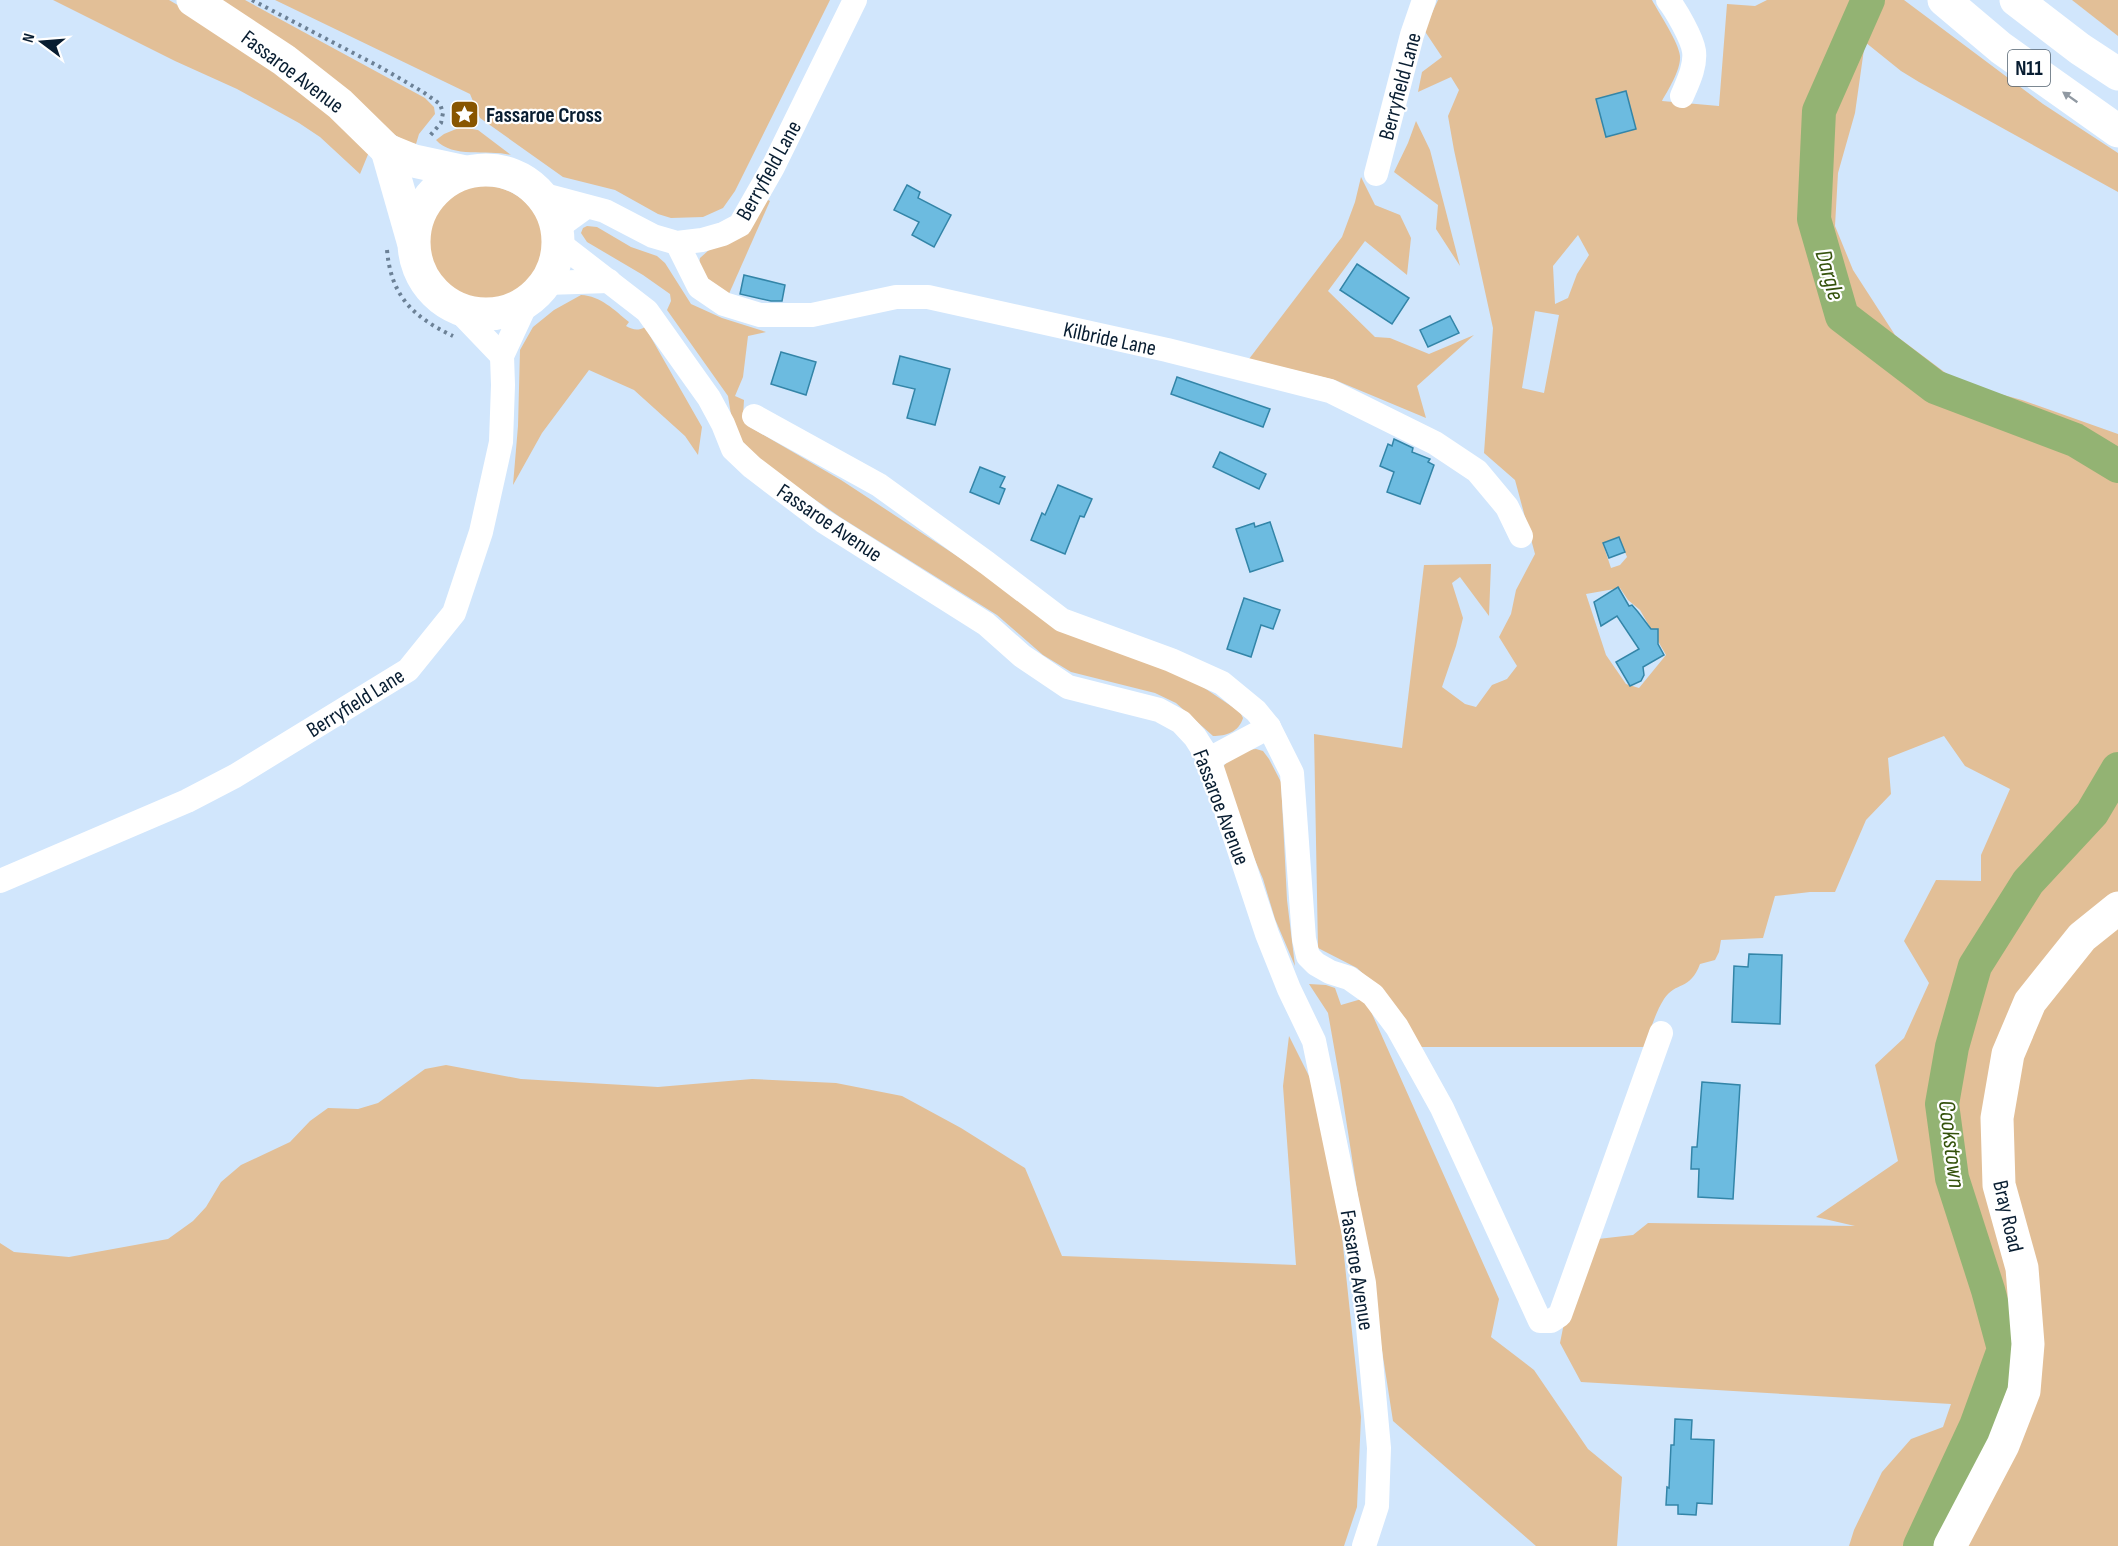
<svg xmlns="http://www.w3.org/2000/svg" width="2118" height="1546" font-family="'Sofia Sans Condensed',sans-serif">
  <rect width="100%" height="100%" fill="#d1e6fc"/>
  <g fill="#e2bf97" fill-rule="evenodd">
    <polygon points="53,0 169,0 188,11 326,108 369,152 360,174 320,137 299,123 237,89 175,61"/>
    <polygon points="219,0 245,0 425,98 434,107 435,114 419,134 416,144 407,142 395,135"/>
    <polygon points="275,0 830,0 735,191 723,208 703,217 671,218 658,214 615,190 563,177 480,118 470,94"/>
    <path d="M1438 0H1652C1659 13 1679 43 1680 56 1681 70 1668 90 1662 101L1719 106 1727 4 1755 6 1767 0H1904L2043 104 2118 153V192L1919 82 1901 71 1865 42 1855 113 1838 173 1835 226 1853 270 1895 335 1959 383 2022 400 2118 434V1546H1849L1854 1530 1882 1472 1911 1439 1943 1427 1951 1404 1581 1382 1560 1343 1564 1323 1598 1239 1633 1235 1648 1223 1855 1226 1816 1217 1898 1161 1875 1065 1904 1038 1929 983 1904 941 1936 880 1981 881V855L2010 789 1965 766 1944 736 1888 758 1891 794 1866 820 1835 892H1810L1775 896 1763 938 1721 940 1719 952 1715 960 1700 964C1690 991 1676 981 1664 999 1655 1013 1650 1032 1644 1047H1419L1376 986 1357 968 1318 948 1314 734 1402 748 1424 565 1491 564 1489 616 1460 577 1452 583 1463 618 1456 646 1442 687 1465 704 1476 707 1492 685 1507 679 1517 666 1499 637 1511 614 1516 590 1535 554 1515 480 1484 453 1493 328 1454 150 1448 116 1459 90 1451 77 1418 92 1422 72 1442 57 1424 30ZM1578 235 1589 255 1577 274 1568 298 1555 304 1553 266ZM1535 311 1559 315 1544 393 1522 388ZM1619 537 1627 557 1620 565 1611 568 1603 544ZM1620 588 1628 600 1640 610 1666 655 1639 688 1626 684 1606 655 1586 594Z"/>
    <polygon points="2072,0 2118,0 2118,36"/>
    <polygon points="1416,121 1430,150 1460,266 1436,229 1438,205 1394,172 1408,143"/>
    <path d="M461 127 478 130 511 155C488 149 453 159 436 140L444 134Z"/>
    <polygon points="1361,177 1375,205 1400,215 1411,238 1407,275 1365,241 1328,291 1375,337 1390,338 1429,354 1474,335 1417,386 1426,418 1335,380 1249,359 1342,237 1355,202"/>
    <circle cx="485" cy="244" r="58"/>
    <polygon points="766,199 770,201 728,296 711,286 699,264 700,258"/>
    <path d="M587 226 597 227 631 247 657 256 665 263 691 304 722 318 766 332 748 336 743 377 735 396 744 400 743 417 750 427 841 480 989 577 1203 687 1240 712 1243 718C1239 732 1226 736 1213 736L1176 703 1155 693 1071 672 1043 655 997 615 840 517 761 462 740 439 732 421 728 396 667 310 671 301 670 294 643 275 587 242 581 233 583 228Z"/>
    <path d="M581 295C601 296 614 310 629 322L626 326C633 330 638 331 645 327L702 427 698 455 685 436 634 390 589 370 542 433 513 485 518 426 520 350 533 327 554 310Z"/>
    <path d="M1256 749 1263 751 1269 759 1281 782 1287 900 1295 966 1275 919 1263 879 1244 834 1223 767C1230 756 1244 750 1256 749Z"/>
    <polygon points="1309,984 1326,985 1335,988 1341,1005 1365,998 1499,1299 1491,1337 1534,1370 1588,1449 1622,1477 1617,1546 1536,1546 1393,1421 1340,1081 1328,1013"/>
    <polygon points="1289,1036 1311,1080 1341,1227 1361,1417 1357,1507 1344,1546 0,1546 0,1243 14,1252 69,1257 168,1239 193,1221 206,1207 221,1182 241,1165 290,1142 310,1121 328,1108 358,1109 378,1103 425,1069 446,1065 521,1079 658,1087 752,1079 836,1083 902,1096 961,1128 1025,1168 1062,1256 1296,1265 1283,1086"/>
  </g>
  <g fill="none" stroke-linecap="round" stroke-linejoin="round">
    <g stroke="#93b373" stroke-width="34">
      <polyline points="1868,0 1819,111 1814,219 1842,316 1935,387 2075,440 2118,466"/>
      <polyline points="1920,1546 1976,1426 2004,1349 1988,1290 1952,1178 1942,1104 1952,1047 1975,966 2028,882 2092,813 2118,769"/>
    </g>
  </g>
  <g fill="#6cbbe0" stroke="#3385a8" stroke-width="1.5">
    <polygon points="1626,91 1636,129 1606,137 1596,99"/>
    <polygon points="907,185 920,192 918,198 951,215 934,247 912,235 919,222 894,210"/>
    <polygon points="1357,264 1409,298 1392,324 1340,290"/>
    <polygon points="744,275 785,285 782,301 771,301 740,294"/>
    <polygon points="1450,316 1459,333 1428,347 1420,330"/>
    <polygon points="781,352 816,362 806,395 771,384"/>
    <polygon points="900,356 950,369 935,425 907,418 915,389 893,384"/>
    <polygon points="1177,377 1270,409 1263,427 1171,394"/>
    <polygon points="1394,439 1413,448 1412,452 1430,459 1428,462 1434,465 1420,504 1387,492 1394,472 1380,466 1388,444 1392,446"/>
    <polygon points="1220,452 1266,474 1259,489 1213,467"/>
    <polygon points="980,467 1005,477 1000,487 1005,489 999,504 970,492"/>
    <polygon points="1058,485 1092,499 1084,517 1080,516 1065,554 1031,540 1042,513 1045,515"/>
    <polygon points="1270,522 1283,561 1250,572 1236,529 1254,523 1255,527"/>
    <polygon points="1619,537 1625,552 1609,558 1603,543"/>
    <polygon points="1618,587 1629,606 1632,605 1638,612 1651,629 1658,629 1658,644 1664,655 1643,667 1644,675 1641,681 1630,686 1616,662 1639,649 1617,616 1601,626 1594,602"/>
    <polygon points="1244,598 1280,610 1273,629 1261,625 1251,657 1227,649"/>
    <polygon points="1749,954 1782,955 1780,1024 1732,1022 1734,966 1748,967"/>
    <polygon points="1702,1082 1740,1085 1733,1199 1698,1197 1699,1169 1691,1169 1692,1147 1697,1147"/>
    <polygon points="1675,1419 1692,1420 1691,1439 1714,1440 1712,1504 1697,1503 1696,1515 1678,1514 1678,1505 1666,1505 1667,1487 1669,1488 1671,1445 1674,1445"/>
  </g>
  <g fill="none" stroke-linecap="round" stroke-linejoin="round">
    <g stroke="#6c8196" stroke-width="4" stroke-dasharray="3 4.5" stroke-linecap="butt">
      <polyline points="252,0 380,67 423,92 440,104 443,113 441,123 428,138"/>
      <path d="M387 250C391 296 413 317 453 336"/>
    </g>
    <g stroke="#fff" stroke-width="24">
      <path d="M1668 0C1676 10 1692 38 1694 51 1696 66 1688 82 1682 96"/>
      <polyline points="1376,174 1412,35 1424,0"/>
      <polyline points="541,194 605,211 653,236 677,243 702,240 723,234 740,225 773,167 855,0"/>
      <polyline points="557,228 586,207"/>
      <polyline points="559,243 647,311 709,398 723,424 733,449 752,467 823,521 986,624 1022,656 1068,687 1159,710 1181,722 1195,737 1209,759 1267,934 1289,989 1314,1041 1364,1283 1379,1448 1377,1506 1364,1546"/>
      <polyline points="677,243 699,287 724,304 760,315 812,315 896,297 928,297 1167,350 1330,391 1435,443 1477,471 1507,507 1521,536"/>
      <polyline points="546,283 609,281"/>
      <polyline points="456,308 502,356"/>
      <polyline points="754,416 879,485 987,563 1062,620 1171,660 1222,683 1256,711 1269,727 1292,773 1304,939 1308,956 1316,964 1330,972 1349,978 1373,995 1397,1027 1442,1108 1540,1321 1551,1321 1560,1315 1661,1033"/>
      <polyline points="1209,759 1269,727"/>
      <polyline points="0,881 187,801 235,776 408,670 454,613 481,532 501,442 503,385 502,356 527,302"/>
    </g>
    <g stroke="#fff" stroke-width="33">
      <polyline points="193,0 284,60 340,104 387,150 414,161 465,172"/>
      <polyline points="387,150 413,241"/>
      <circle cx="486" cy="242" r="72"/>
      <polyline points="1950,1546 2003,1445 2024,1391 2028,1344 2022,1268 1999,1185 1997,1118 2008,1054 2030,1002 2082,937 2118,908"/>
    </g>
    <g stroke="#fff" stroke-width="33">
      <polyline points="1944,0 2001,48 2118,131"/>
      <polyline points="2016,0 2080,49 2118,74"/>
    </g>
  </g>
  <defs><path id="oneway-solid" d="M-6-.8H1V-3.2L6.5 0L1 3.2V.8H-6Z" transform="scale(1.5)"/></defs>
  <use fill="#9099a2" href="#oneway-solid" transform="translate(2070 97) rotate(-145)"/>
  <defs>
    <symbol id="sight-square" viewBox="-11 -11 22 22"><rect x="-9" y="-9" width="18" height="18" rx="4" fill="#850" stroke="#fff"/><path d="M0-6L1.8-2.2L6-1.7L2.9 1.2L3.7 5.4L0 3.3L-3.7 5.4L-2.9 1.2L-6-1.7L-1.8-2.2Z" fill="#fff"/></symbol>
  </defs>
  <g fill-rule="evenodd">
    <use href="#sight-square" x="448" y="98" width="33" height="33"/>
  </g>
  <g text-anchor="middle" stroke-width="4.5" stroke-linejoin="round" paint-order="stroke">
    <rect fill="#fff" stroke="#52616f" stroke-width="1.5" x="2008" y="50" width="42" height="36" rx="4.5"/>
    <g font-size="21" font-weight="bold" fill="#081d31">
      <text x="2029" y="75">N11</text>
    </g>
    <g font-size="22" fill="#081d31" stroke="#fff">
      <text transform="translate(293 71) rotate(37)" y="8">Fassaroe Avenue</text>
      <text transform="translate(1399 86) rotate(-75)" y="8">Berryfield Lane</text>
      <text transform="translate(768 170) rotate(-61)" y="8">Berryfield Lane</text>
      <text transform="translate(1110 338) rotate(12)" y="8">Kilbride Lane</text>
      <text transform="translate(830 522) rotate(34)" y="8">Fassaroe Avenue</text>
      <text transform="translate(355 702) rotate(-32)" y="8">Berryfield Lane</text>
      <text transform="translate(1222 807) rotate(69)" y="8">Fassaroe Avenue</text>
      <text transform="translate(2009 1216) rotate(77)" y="8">Bray Road</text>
      <text transform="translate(1358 1270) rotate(81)" y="8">Fassaroe Avenue</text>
    </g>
    <g font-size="22" font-weight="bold" fill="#081d31" stroke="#fff" text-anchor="start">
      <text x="486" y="122">Fassaroe Cross</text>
    </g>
    <g font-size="24" font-style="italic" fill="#35520c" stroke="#fff">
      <text transform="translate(1830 275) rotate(74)" y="8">Dargle</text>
      <text transform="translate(1952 1144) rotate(83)" y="8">Cookstown</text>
    </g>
  </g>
  <g transform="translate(42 42) rotate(286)" stroke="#ffffff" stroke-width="4.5" paint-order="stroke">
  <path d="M0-4.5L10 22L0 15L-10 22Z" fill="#081d31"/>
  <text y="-9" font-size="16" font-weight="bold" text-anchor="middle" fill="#081d31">N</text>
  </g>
</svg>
